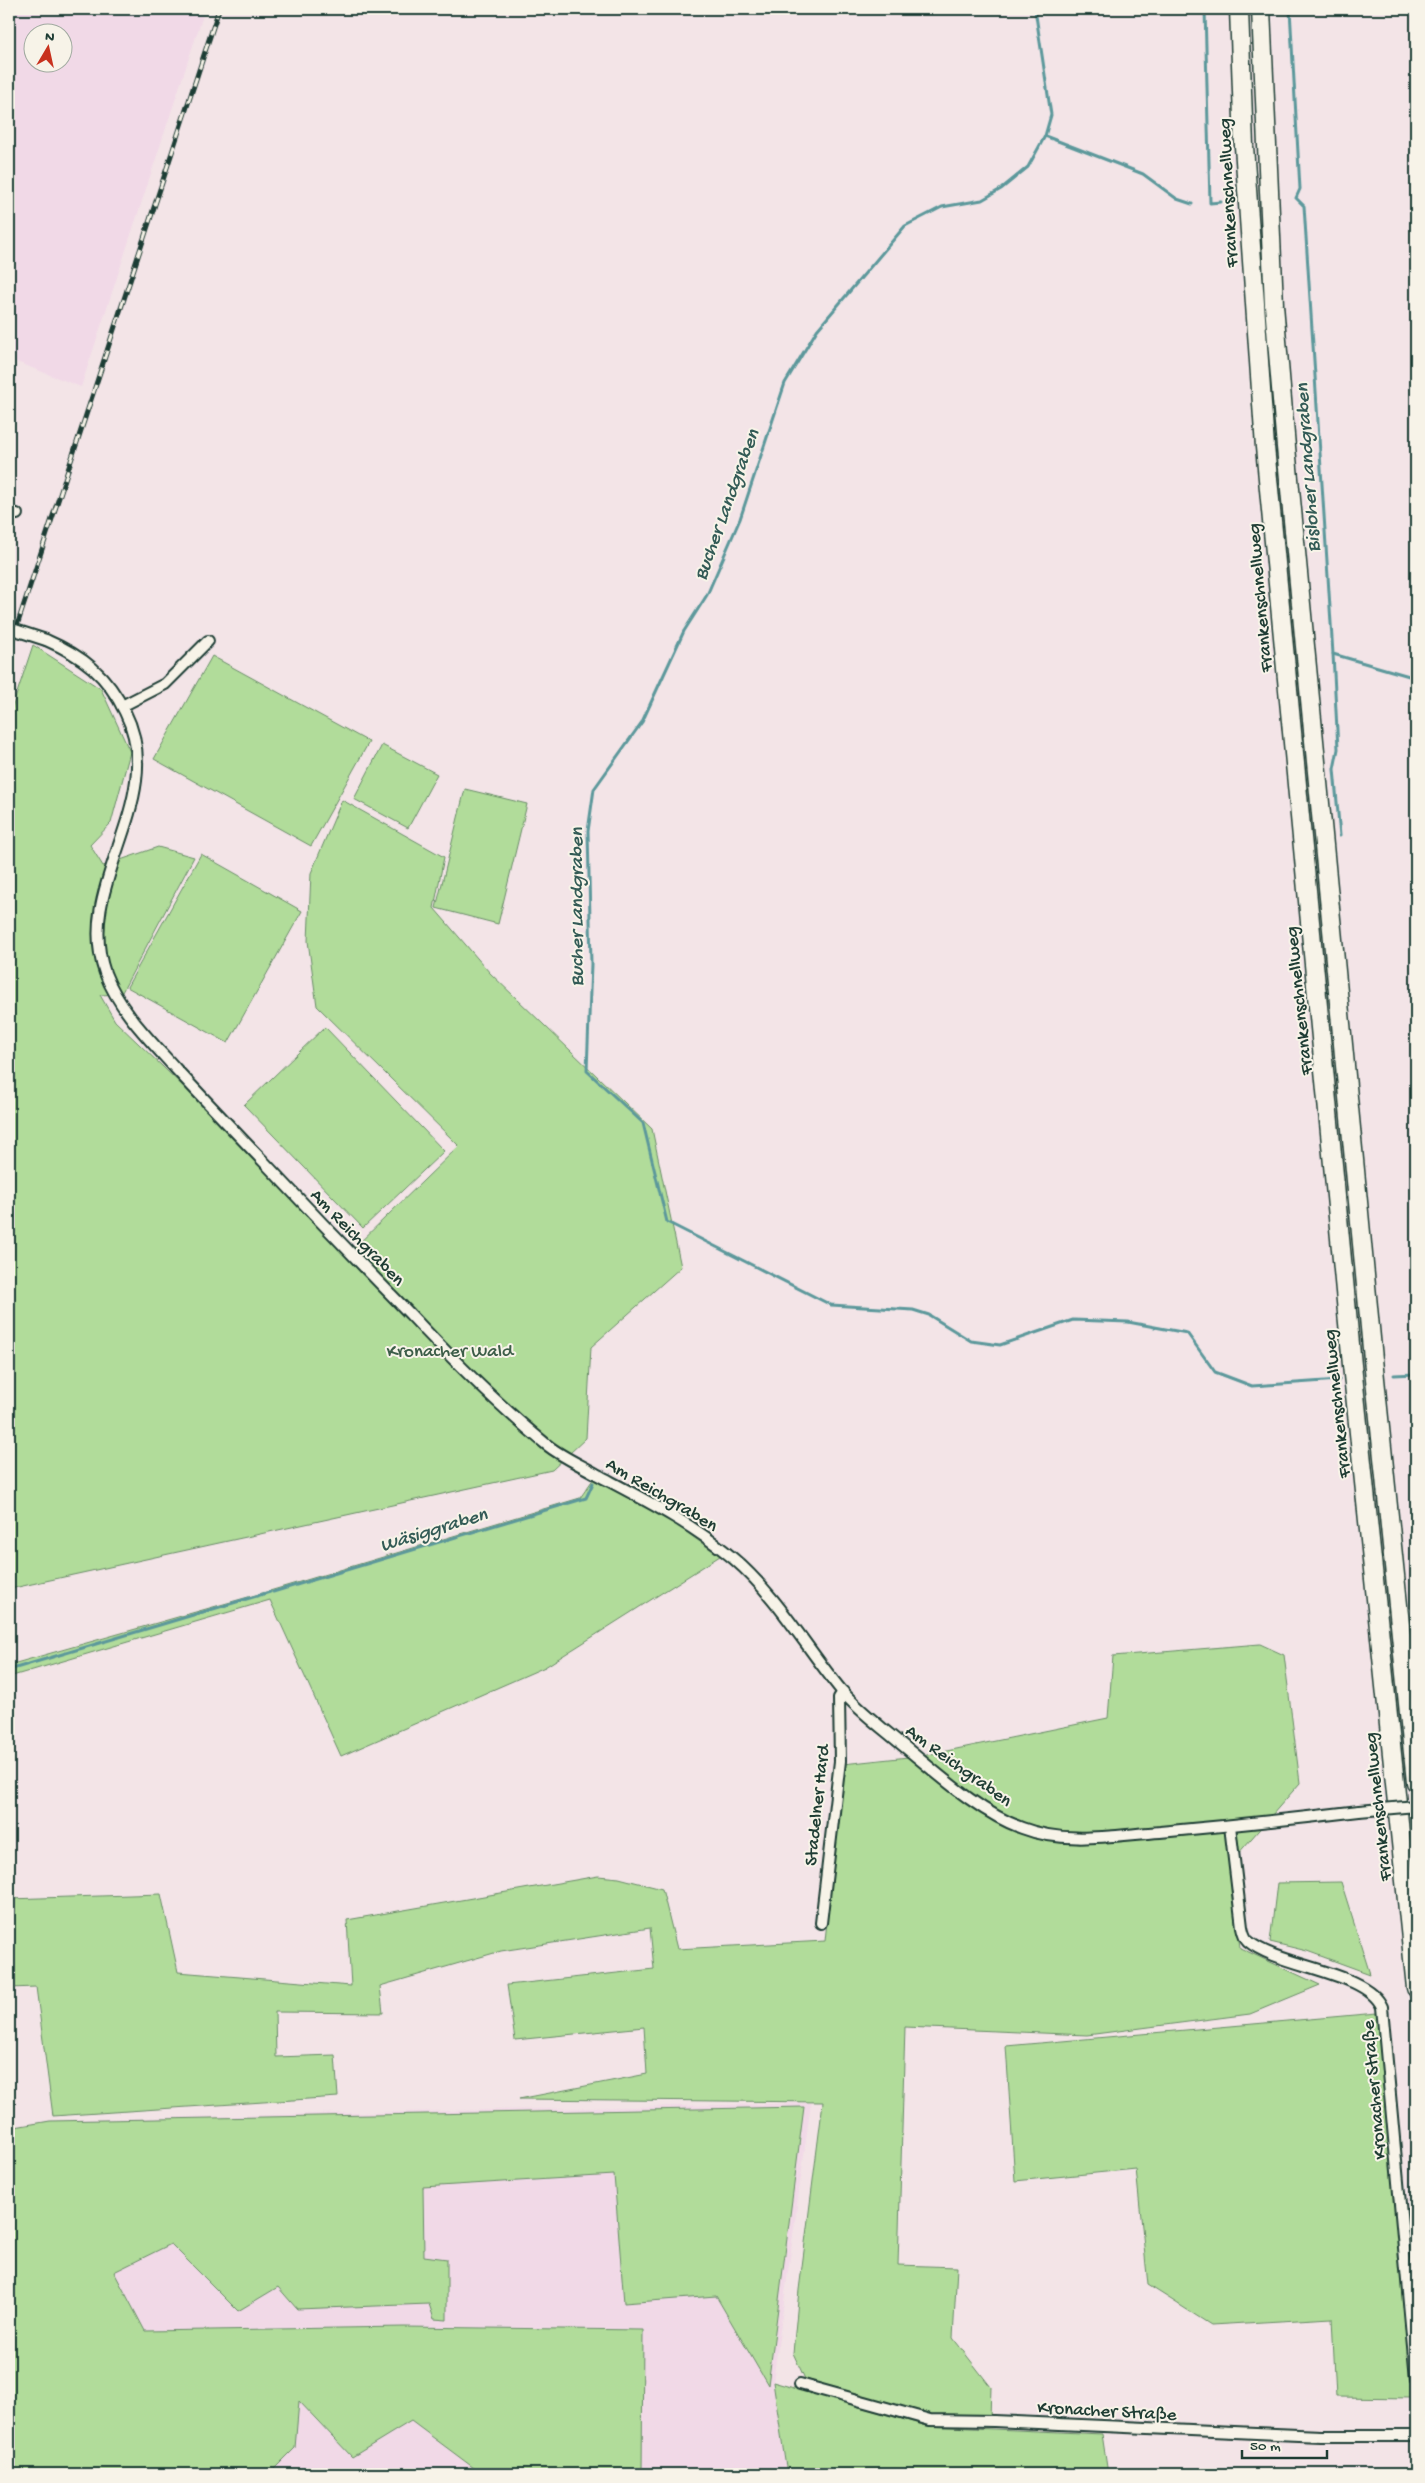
<svg xmlns="http://www.w3.org/2000/svg" width="1425" height="2483" font-family="'Gochi Hand',sans-serif">
  <rect width="100%" height="100%" fill="#f3e4e7"/>
  <filter id="ink" filterUnits="userSpaceOnUse"><feTurbulence type="fractalNoise" baseFrequency=".02" numOctaves="2"/><feDisplacementMap in="SourceGraphic" scale="10" xChannelSelector="R" yChannelSelector="G"/><feConvolveMatrix kernelMatrix="1 2 1 2 8 2 1 2 1" color-interpolation-filters="sRGB"/></filter>
  <g filter="url(#ink)">
    <g fill="#f1d9e7" fill-rule="evenodd">
      <path d="M9 9H205L81 387 9 359ZM32 32H62V62H32Z"/>
      <polygon points="811,2103 773,2382 787,2474 9,2474 9,2127 49,2120"/>
    </g>
    <g fill="#b1dc9a" stroke="#688c67">
      <polygon points="33,645 101,689 130,752 111,823 90,845 103,866 158,847 194,857 121,994 100,995 115,1021 353,1249 459,1146 317,1006 308,941 311,873 342,800 444,857 434,908 490,973 652,1129 681,1267 591,1347 586,1438 552,1470 9,1589 9,717"/>
      <polygon points="212,656 369,742 311,846 154,759"/>
      <polygon points="382,745 437,774 408,828 354,799"/>
      <polygon points="465,789 527,804 498,924 436,908"/>
      <polygon points="201,854 302,911 228,1043 127,987"/>
      <polygon points="325,1027 444,1151 363,1228 244,1105"/>
      <polygon points="594,1478 662,1515 720,1556 545,1667 341,1756 270,1600 9,1677 9,1665 273,1590 580,1498"/>
      <polygon points="1260,1644 1284,1655 1300,1783 1230,1863 1240,1948 1320,1985 1250,2014 1087,2035 905,2027 898,2265 957,2267 953,2338 991,2387 990,2418 930,2415 805,2379 793,2353 799,2290 823,2102 519,2099 647,2074 644,2027 515,2040 507,1985 654,1969 650,1928 501,1951 380,1986 383,2013 275,2012 276,2057 335,2055 338,2097 53,2116 36,1987 9,1988 9,1899 161,1894 178,1972 351,1986 347,1920 598,1876 619,1878 662,1889 677,1949 825,1941 843,1764 927,1755 1108,1718 1113,1656"/>
      <polygon points="1341,1882 1370,1974 1307,1951 1270,1942 1277,1883"/>
      <polygon points="1377,2013 1412,2398 1336,2397 1332,2318 1211,2325 1148,2285 1136,2169 1015,2181 1006,2046"/>
      <polygon points="804,2107 768,2385 716,2296 624,2303 614,2175 423,2187 424,2256 447,2259 447,2320 434,2319 429,2304 297,2309 278,2287 238,2311 171,2244 114,2272 145,2331 404,2327 643,2330 642,2474 482,2474 411,2421 352,2457 299,2401 295,2448 269,2474 9,2474 9,2128 50,2121"/>
      <polygon points="773,2382 927,2426 1102,2434 1108,2474 787,2474"/>
    </g>
    <g fill="none" stroke-linecap="round" stroke-linejoin="round">
      <g stroke="#5c989b" stroke-width="3">
        <polyline points="1035,9 1051,115 1045,136 1028,167 1001,189 982,200 942,207 905,226 817,330 785,383 740,519 707,595 684,631 642,722 594,789 588,831 591,964 587,1071 643,1123 667,1222 831,1305 913,1310 929,1315 971,1341 1000,1345 1073,1320 1128,1322 1187,1333 1215,1372 1252,1386 1339,1380"/>
        <polyline points="1205,9 1210,203 1221,202"/>
        <polyline points="1290,9 1300,189 1296,198 1304,206 1333,654 1416,678"/>
        <polyline points="1045,136 1143,174 1177,199 1192,204"/>
        <polyline points="1333,654 1338,749 1334,769 1340,836"/>
        <polyline points="1394,1375 1416,1374"/>
        <polyline points="273,1592 586,1498 593,1483"/>
        <polyline points="9,1670 270,1592"/>
      </g>
      <defs>
        <g id="street">
          <polyline points="9,512 17,514"/>
          <path d="M46 640C83 656 107 675 125 712 170 801 73 883 105 973 119 1010 150 1040 176 1069 205 1100 235 1132 265 1163 313 1214 361 1264 410 1314 453 1360 498 1405 547 1445 562 1457 581 1465 598 1475 645 1500 693 1524 734 1559 777 1596 805 1646 841 1690 858 1710 880 1726 900 1743 936 1772 978 1812 1022 1828 1066 1845 1115 1835 1160 1832 1227 1826 1293 1819 1359 1811"/>
          <polyline points="122,706 165,684 208,641"/>
          <path d="M1230 1826 1242 1927C1243 1932 1245 1938 1248 1941 1278 1967 1367 1971 1382 2007L1416 2379"/>
          <polyline points="821,1923 840,1761 839,1698 843,1692"/>
          <polyline points="800,2384 930,2420 994,2421 1321,2436 1416,2436"/>
        </g>
        <g id="highway">
          <polyline points="1239,9 1244,146 1265,447 1352,1365 1416,1988"/>
          <polyline points="1261,9 1274,305 1286,447 1373,1359 1416,1782"/>
        </g>
      </defs>
      <use href="#street" stroke="#1f3d34" stroke-width="14"/>
      <use href="#highway" stroke="#1f3d34" stroke-width="21"/>
      <use href="#street" stroke="#f7f3e8" stroke-width="10"/>
      <use href="#highway" stroke="#f7f3e8" stroke-width="18"/>
      <defs>
        <polyline id="rail" points="9,650 219,9"/>
      </defs>
      <use href="#rail" stroke="#1f3d34" stroke-width="5"/>
      <use href="#rail" stroke="#f7f3e8" stroke-width="3" stroke-dasharray="9" stroke-linecap="butt"/>
      <defs>
        <g id="street-bridge">
          <polyline points="9,628 46,640"/>
          <polyline points="1359,1811 1416,1806"/>
        </g>
      </defs>
      <use href="#street-bridge" stroke="#1f3d34" stroke-width="14" stroke-linecap="butt"/>
      <use href="#street-bridge" stroke="#f7f3e8" stroke-width="10"/>
    </g>
  </g>
  <g text-anchor="middle" stroke-width="4" stroke-linejoin="round" paint-order="stroke">
    <g font-size="19" fill="#1f3d34" stroke="#f7f3e8">
      <text transform="translate(1226 193) rotate(-93)" y="7">Frankenschnellweg</text>
      <text transform="translate(1258 598) rotate(-95)" y="7">Frankenschnellweg</text>
      <text transform="translate(1297 1001) rotate(-96)" y="7">Frankenschnellweg</text>
      <text transform="translate(359 1236) rotate(46)" y="7">Am Reichgraben</text>
      <text transform="translate(1335 1404) rotate(-96)" y="7">Frankenschnellweg</text>
      <text transform="translate(663 1493) rotate(31)" y="7">Am Reichgraben</text>
      <text transform="translate(960 1764) rotate(36)" y="7">Am Reichgraben</text>
      <text transform="translate(815 1805) rotate(-84)" y="7">Stadelner Hard</text>
      <text transform="translate(1376 1807) rotate(-96)" y="7">Frankenschnellweg</text>
      <text transform="translate(1372 2090) rotate(-95)" y="7">Kronacher Straße</text>
      <text transform="translate(1107 2409) rotate(3)" y="7">Kronacher Straße</text>
    </g>
    <g font-size="19" fill="#3c5d48" stroke="#f7f3e8">
      <text x="450" y="1356">Kronacher Wald</text>
    </g>
    <g font-size="20" font-style="italic" fill="#335b56" stroke="#f7f3e8">
      <text transform="translate(1306 468) rotate(-94)" y="7">Bisloher Landgraben</text>
      <text transform="translate(725 504) rotate(-70)" y="7">Bucher Landgraben</text>
      <text transform="translate(575 907) rotate(-90)" y="7">Bucher Landgraben</text>
      <text transform="translate(433 1528) rotate(-17)" y="7">Wäsiggraben</text>
    </g>
  </g>
  <rect width="1425" height="2483" fill="none" stroke="#f7f3e8" stroke-width="30"/>
  <rect x="15" y="15" width="1395" height="2453" fill="none" stroke="#1f3d34" stroke-width="2" filter="url(#ink)"/>
  <g transform="translate(48 48) rotate(9)"><circle r="24" fill="#f7f3e8" stroke="#a1aaa0"/>
  <path d="M0-4L9 19L0 12L-9 19Z" fill="#c8321e"/>
  <text y="-8" font-size="14" font-weight="bold" text-anchor="middle" fill="#1f3d34">N</text>
  </g>
  <path d="M1242 2450v8h85v-8" fill="none" stroke="#1f3d34" stroke-width="2.5"/>
  <text x="1250" y="2450" font-size="15" fill="#1f3d34" stroke="#f7f3e8" stroke-width="4" paint-order="stroke">50 m</text>
</svg>
